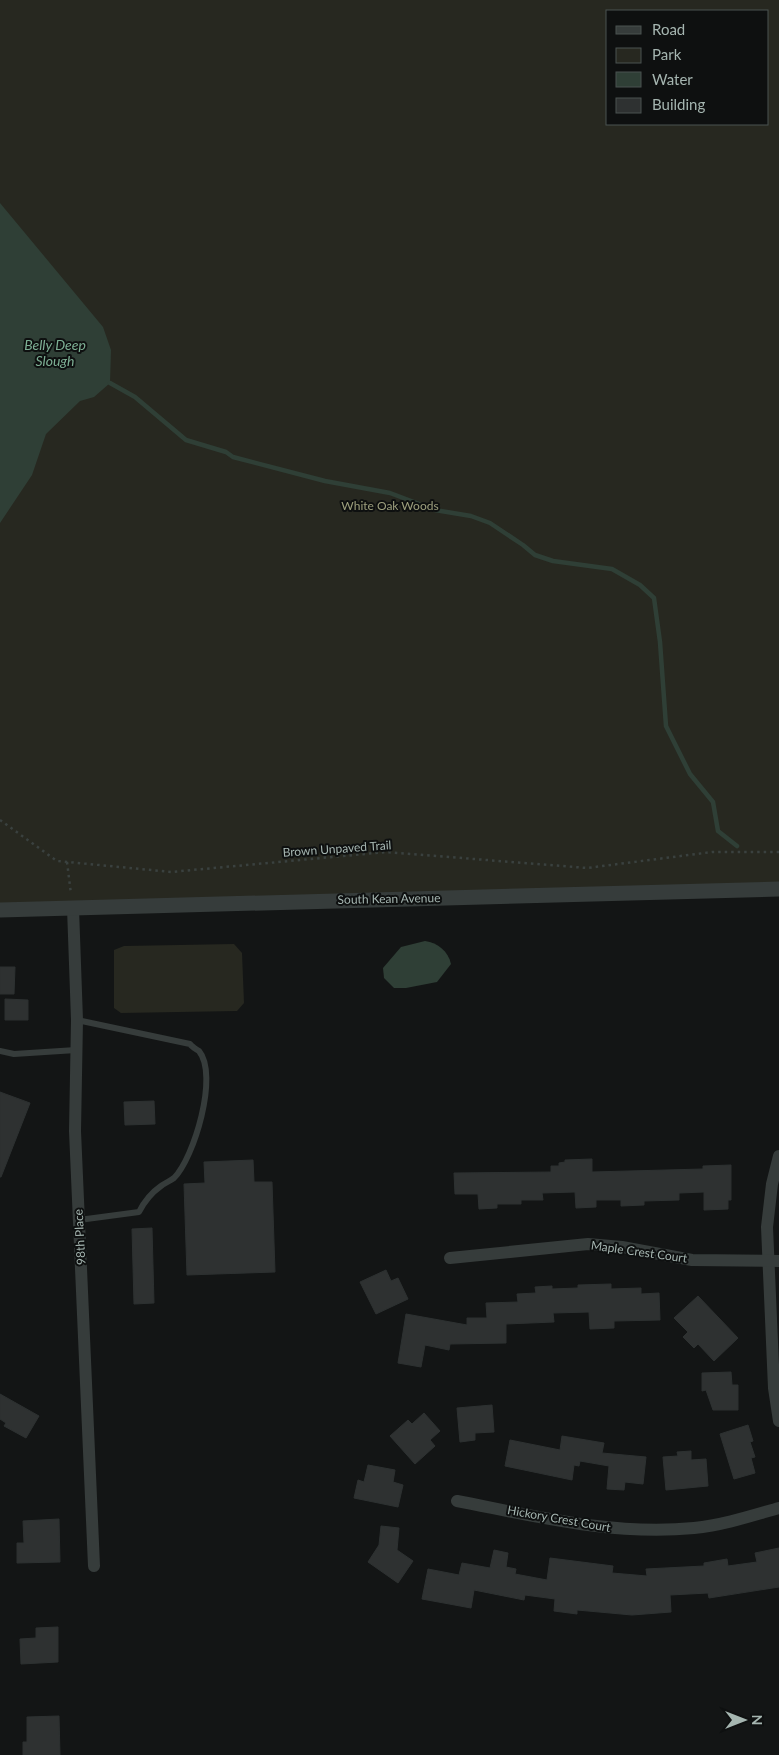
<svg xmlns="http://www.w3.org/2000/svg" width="779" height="1755" font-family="Lato,sans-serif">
  <rect width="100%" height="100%" fill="#131515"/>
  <g fill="#272820" fill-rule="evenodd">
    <path d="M0 0H779V889L0 909ZM608 11H768V124H608Z"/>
    <polygon points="234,944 242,953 244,1003 237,1011 121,1013 114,1008 114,950 124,946"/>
  </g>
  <g fill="#2f3f36">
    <polygon points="0,203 103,327 111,350 110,383 94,397 80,401 46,434 32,475 0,523"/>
    <path d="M425 941C438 943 448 951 451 964L437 982 406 988H394L384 978 383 968 401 947Z"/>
  </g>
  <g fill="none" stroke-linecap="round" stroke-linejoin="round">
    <polyline stroke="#2f3f36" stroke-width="4.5" points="110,383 135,397 186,440 226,452 233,457 325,481 390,493 435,510 471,516 490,523 523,545 535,555 553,561 612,569 640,585 654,598 660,642 666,726 690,774 713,802 718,831 737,846"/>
  </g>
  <g fill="#2e3131" stroke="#2d3131">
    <polygon points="0,967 15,967 14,994 0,994"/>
    <polygon points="5,999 28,1000 28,1020 5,1020"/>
    <polygon points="0,1092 30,1103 1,1177 0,1177"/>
    <polygon points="154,1101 155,1124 125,1125 124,1102"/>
    <polygon points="592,1159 592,1172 703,1169 703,1166 731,1165 731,1200 728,1200 728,1209 704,1210 704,1192 679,1193 679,1200 644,1201 644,1205 621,1206 621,1200 596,1200 596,1207 576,1208 575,1192 542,1193 543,1200 521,1200 521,1204 497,1204 497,1208 479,1209 478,1194 455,1194 454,1173 551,1172 551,1166 559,1166 559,1163 565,1162 565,1160"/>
    <polygon points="253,1160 254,1182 272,1182 275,1272 187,1275 184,1184 205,1183 204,1162"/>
    <polygon points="152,1228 154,1303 134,1304 132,1229"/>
    <polygon points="386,1270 391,1281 398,1278 408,1299 376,1314 360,1282"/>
    <polygon points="611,1284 611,1289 641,1288 641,1294 659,1293 660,1320 614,1321 614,1328 590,1329 589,1312 553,1313 554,1322 506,1324 506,1343 450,1344 449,1350 425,1345 421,1367 398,1363 406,1314 467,1325 467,1318 487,1318 486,1303 518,1302 517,1294 536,1293 535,1287 552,1286 552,1289 578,1288 578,1285"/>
    <polygon points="698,1296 738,1338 714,1361 698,1344 694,1348 683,1337 688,1332 674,1318"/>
    <polygon points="731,1372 732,1385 738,1385 738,1410 713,1410 706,1390 702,1391 702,1373"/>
    <polygon points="0,1394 39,1416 26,1438 4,1426 6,1423 0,1419"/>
    <polygon points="492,1405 494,1432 475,1433 475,1440 460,1442 457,1408"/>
    <polygon points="424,1413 440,1431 430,1440 435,1446 415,1464 390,1436 408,1420 412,1424"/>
    <polygon points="748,1425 753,1441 750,1442 755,1457 751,1458 755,1473 734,1479 720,1434"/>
    <polygon points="562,1436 604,1443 602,1453 646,1457 643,1484 625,1482 624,1490 607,1489 609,1466 580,1461 579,1466 574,1465 572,1480 505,1466 510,1440 560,1450"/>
    <polygon points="691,1451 691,1460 706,1459 708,1486 666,1490 663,1457 678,1456 677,1452"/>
    <polygon points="368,1465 395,1470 393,1482 403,1485 398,1507 354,1498 358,1480 364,1482"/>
    <polygon points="59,1519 60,1562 17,1563 17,1543 24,1543 23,1521"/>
    <polygon points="381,1526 399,1528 397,1550 413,1561 398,1583 368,1562 379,1545"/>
    <polygon points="779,1548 779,1587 709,1598 708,1593 670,1595 671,1612 632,1615 577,1610 577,1614 554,1611 555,1599 525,1595 524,1600 474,1590 471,1608 422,1599 428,1569 459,1575 462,1563 490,1568 494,1550 508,1553 506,1567 516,1569 515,1574 547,1580 550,1558 613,1566 612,1573 647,1576 646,1569 704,1566 704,1563 727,1559 728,1566 757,1562 755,1553"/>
    <polygon points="58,1627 58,1662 21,1664 20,1639 36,1638 36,1628"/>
    <polygon points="59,1716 60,1755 23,1755 23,1742 27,1742 27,1717"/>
  </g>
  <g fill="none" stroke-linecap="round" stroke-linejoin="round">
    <g stroke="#3a413f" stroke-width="2.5" stroke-dasharray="2.5 4" stroke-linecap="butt">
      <polyline points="0,820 57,861 171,872 386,852 587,868 712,852 779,852"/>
      <polyline points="67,862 71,894"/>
    </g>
    <g stroke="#363c3b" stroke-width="6">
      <path d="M77 1020 190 1044C192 1047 196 1049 199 1051 219 1075 194 1158 174 1178 170 1181 165 1183 161 1186 151 1193 144 1202 139 1212L79 1220"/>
      <polyline points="0,1051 14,1054 76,1050"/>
    </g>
    <g stroke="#363c3b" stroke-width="12">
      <polyline points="73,908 77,1020 75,1131 94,1566"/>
      <polyline points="779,1156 772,1184 767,1227 774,1388 779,1421"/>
      <polyline points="450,1258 588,1244 622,1247 692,1260 779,1261"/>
      <path d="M457 1501C535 1516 613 1536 694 1528 723 1525 751 1516 779 1508"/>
    </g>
    <polyline stroke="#363c3b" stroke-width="15" points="0,910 779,889"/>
  </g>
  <g text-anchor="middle" stroke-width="4" stroke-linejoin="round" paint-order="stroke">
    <g font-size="12" fill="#9d9f7d" stroke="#0e1010">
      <text x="390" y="510">White Oak Woods</text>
    </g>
    <g font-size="12" fill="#a5b5b0" stroke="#0e1010">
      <text transform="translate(337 849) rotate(-4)" y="4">Brown Unpaved Trail</text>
      <text transform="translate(389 899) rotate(-1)" y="4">South Kean Avenue</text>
      <text transform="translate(80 1237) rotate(-93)" y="4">98th Place</text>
      <text transform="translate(639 1252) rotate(8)" y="4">Maple Crest Court</text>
      <text transform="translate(559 1519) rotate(10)" y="4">Hickory Crest Court</text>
    </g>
    <g font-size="14" font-style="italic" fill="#7daf94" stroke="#0e1010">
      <text x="55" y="350">Belly Deep<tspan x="55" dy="16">Slough</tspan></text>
    </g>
  </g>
  <rect x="606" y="10" width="162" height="115" fill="#0e1010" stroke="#4a5250"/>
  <rect x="616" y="26" width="25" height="8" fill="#363c3b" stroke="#4a5250"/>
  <text x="652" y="35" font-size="15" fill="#a5b5b0">Road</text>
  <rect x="616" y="48" width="25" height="15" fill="#272820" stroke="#4a5250"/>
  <text x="652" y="60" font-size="15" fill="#a5b5b0">Park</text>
  <rect x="616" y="72" width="25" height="15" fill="#2f3f36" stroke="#4a5250"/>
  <text x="652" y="85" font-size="15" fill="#a5b5b0">Water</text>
  <rect x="616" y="98" width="25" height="15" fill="#2e3131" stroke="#4a5250"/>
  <text x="652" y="110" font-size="15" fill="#a5b5b0">Building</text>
  <g transform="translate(744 1720) rotate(90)" stroke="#0e1010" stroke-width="4" paint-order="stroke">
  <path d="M0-4L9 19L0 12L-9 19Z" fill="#a5b5b0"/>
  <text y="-8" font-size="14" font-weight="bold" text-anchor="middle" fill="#a5b5b0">N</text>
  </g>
</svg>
